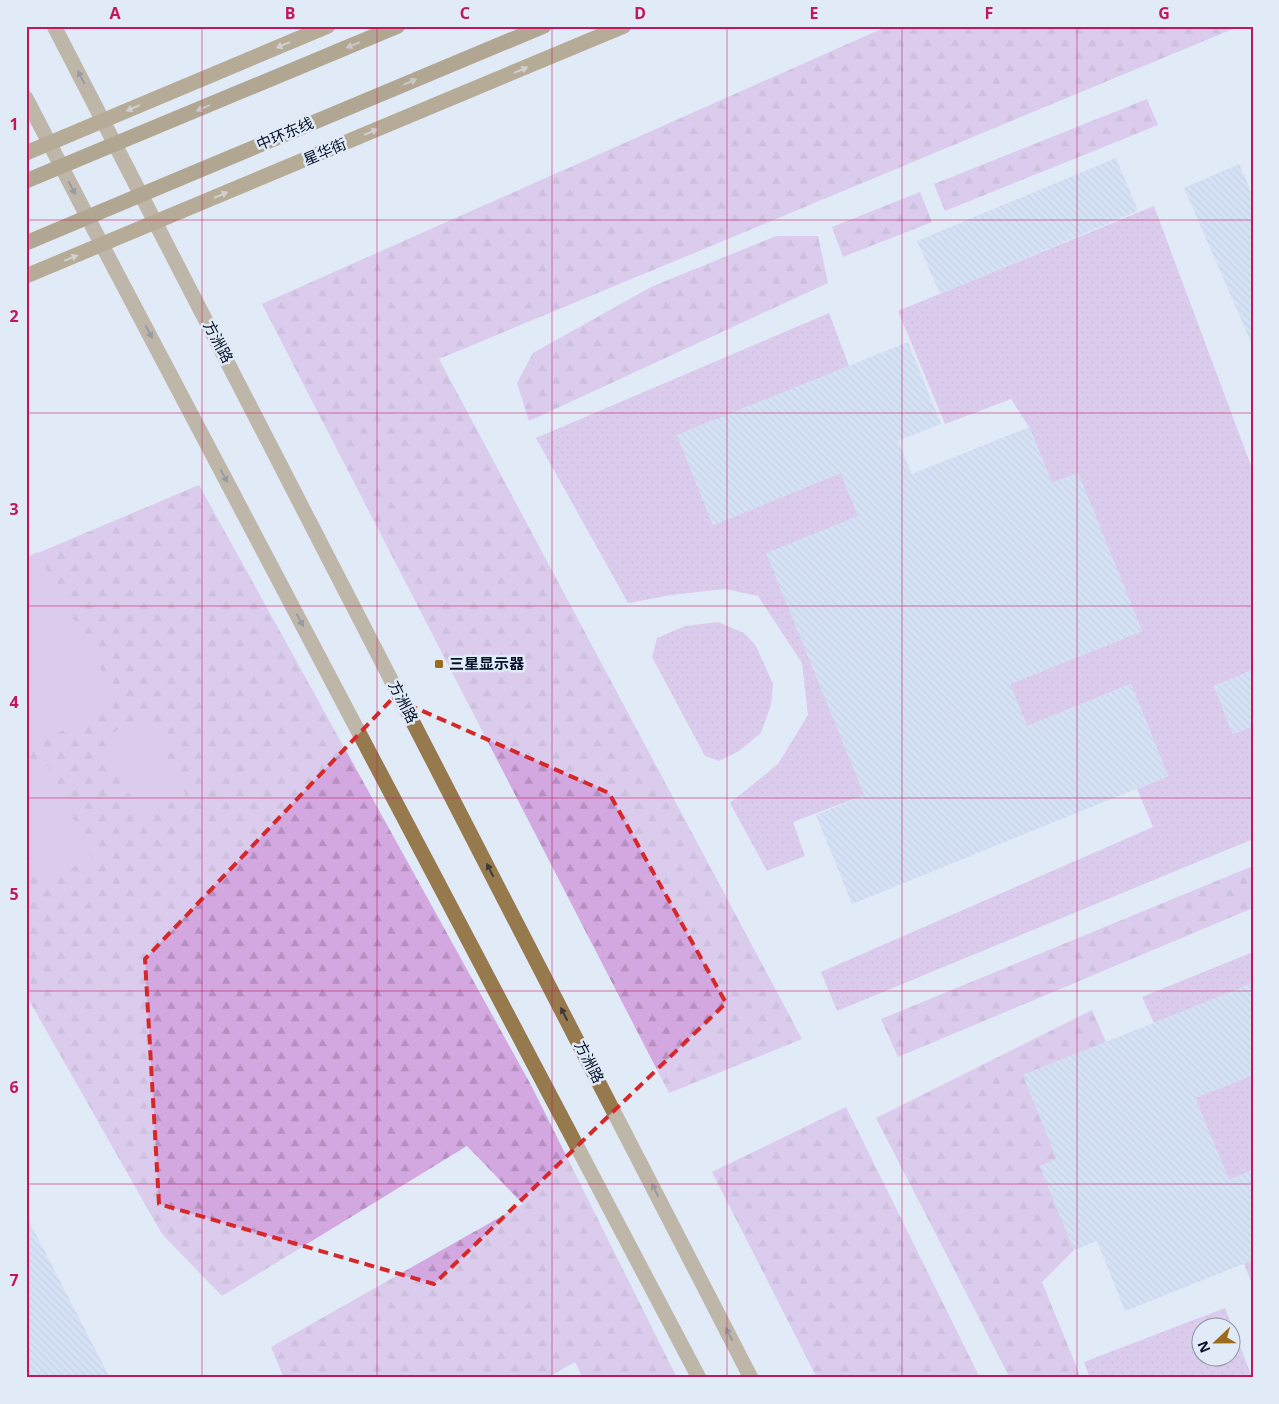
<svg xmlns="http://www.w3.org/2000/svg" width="1279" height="1404" font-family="'Noto Sans','Noto Sans SC',sans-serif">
  <defs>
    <pattern id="grass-dots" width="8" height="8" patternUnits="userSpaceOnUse" patternTransform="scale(1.25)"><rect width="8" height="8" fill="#d3a7e0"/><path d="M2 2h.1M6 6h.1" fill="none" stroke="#b48fc0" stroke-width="1.8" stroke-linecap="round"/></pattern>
    <pattern id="forest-firs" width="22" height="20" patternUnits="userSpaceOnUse" patternTransform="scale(1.25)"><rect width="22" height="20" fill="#d3a7e0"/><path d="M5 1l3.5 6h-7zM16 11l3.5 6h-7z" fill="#b48fc0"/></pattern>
    <pattern id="building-back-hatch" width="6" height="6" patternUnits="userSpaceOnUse" patternTransform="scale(1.25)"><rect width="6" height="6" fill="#c5d7f2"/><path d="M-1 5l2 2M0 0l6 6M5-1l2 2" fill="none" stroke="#a8b8d0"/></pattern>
  </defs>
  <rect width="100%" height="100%" fill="#e1eaf7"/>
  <g fill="url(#grass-dots)" fill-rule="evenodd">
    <polygon points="1154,206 1253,471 1253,670 1214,686 1233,734 1253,726 1253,839 837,1011 821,972 1153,827 1137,789 1168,776 1131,684 1027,726 1010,684 1142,631 1078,473 1052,483 1029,427 1011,399 945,424 898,311"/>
    <polygon points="829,313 849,366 677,435 713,525 841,473 858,516 864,795 793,822 805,856 767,871 730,803 778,764 808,715 802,663 758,596 725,589 671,595 628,603 536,438"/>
    <polygon points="718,622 744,633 756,646 773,684 771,705 761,733 739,751 719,761 705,756 652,657 657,638 685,626"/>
    <polygon points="1253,952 1253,983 1154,1023 1142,997"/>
    <polygon points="1253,1075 1253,1170 1229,1180 1195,1098"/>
    <polygon points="1253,1260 1253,1286 1244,1264"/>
    <path d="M1225 1308 1252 1377 1090 1378 1084 1362ZM1232 1326V1356H1202V1326Z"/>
  </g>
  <g fill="url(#forest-firs)">
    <polygon points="888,26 1240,26 439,359 802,1039 669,1093 262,304"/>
    <polygon points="1147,99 1158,125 945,211 934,184"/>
    <polygon points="920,192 932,222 843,257 832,227"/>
    <polygon points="776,236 818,236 828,283 529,421 517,383 533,353 651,287"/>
    <polygon points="199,485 532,1087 677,1378 583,1378 575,1362 547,1378 284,1378 271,1347 523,1204 467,1146 222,1296 162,1234 26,995 26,558"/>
    <polygon points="1253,866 1253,908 898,1057 881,1019"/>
    <polygon points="1092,1010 1106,1042 1023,1075 1057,1159 1040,1166 1074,1250 1042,1282 1081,1378 1010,1378 876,1118"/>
    <polygon points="846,1107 980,1378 817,1378 712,1172"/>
  </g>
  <g fill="#d3a7e0">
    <polygon points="37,552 118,701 26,750 26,558"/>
    <polygon points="147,716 186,795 141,817 102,738"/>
    <polygon points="48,765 92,858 42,882 26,848 26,776"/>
  </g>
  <g fill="url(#building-back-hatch)">
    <polygon points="1116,158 1138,211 940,294 917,241"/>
    <polygon points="1239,164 1253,196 1253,347 1184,188"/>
    <polygon points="908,342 941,424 898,441 912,474 1029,427 1052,483 1078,473 1142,631 1010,684 1027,726 1131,684 1168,776 852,904 816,815 864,795 766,553 858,516 841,473 713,525 677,435"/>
    <polygon points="1253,670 1253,726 1233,734 1214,686"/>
    <polygon points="1253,983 1253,1075 1195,1098 1229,1180 1253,1170 1253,1260 1125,1311 1097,1241 1074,1250 1040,1166 1057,1159 1023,1075"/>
    <polygon points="26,1215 110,1378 26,1378"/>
  </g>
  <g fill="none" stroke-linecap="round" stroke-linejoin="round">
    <g stroke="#96794c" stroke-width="15">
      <polyline points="54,26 751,1378"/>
      <polyline points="26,98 102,245 699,1378"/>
    </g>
    <g stroke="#825f21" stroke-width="15">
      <polyline points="26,153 328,26"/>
      <polyline points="26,276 624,26"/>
    </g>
    <g stroke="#765417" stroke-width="15">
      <polyline points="26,181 398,26"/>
      <polyline points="26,243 544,26"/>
    </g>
  </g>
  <defs><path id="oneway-solid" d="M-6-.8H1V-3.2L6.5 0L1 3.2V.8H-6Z" transform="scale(1.25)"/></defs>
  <g fill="#bbb2a1">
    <use href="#oneway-solid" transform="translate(283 45) rotate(157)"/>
    <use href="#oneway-solid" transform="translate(521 70) rotate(-23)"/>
    <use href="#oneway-solid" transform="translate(133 108) rotate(157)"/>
    <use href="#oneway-solid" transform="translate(371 132) rotate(-23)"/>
    <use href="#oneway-solid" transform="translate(221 195) rotate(-23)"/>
    <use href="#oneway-solid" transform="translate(71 258) rotate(-22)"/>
  </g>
  <g fill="#ac9f87">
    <use href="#oneway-solid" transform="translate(353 45) rotate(157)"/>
    <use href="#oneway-solid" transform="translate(410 82) rotate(-23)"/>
    <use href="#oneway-solid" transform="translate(203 108) rotate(157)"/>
  </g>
  <g fill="#3e3a36">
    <use href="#oneway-solid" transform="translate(81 77) rotate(-117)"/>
    <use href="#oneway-solid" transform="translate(72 188) rotate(63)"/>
    <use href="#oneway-solid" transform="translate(149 332) rotate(62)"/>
    <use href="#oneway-solid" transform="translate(224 476) rotate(62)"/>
    <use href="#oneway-solid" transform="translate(300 620) rotate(62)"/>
    <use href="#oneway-solid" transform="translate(490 870) rotate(-117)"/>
    <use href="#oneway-solid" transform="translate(564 1014) rotate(-117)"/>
    <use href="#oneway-solid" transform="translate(655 1190) rotate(-117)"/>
    <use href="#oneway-solid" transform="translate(729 1334) rotate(-117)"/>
  </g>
  <path d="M0 0H1279V1404H0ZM393 698 609 793 726 1003 434 1284 159 1204 145 959Z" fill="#e1eaf7" fill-opacity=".55" fill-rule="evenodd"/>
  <path fill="none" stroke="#d62828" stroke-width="4" stroke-dasharray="10 6" stroke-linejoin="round" d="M393 698 609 793 726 1003 434 1284 159 1204 145 959Z"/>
  <path fill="none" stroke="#c2185b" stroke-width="1" stroke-opacity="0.55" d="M202 26V1378M377 26V1378M552 26V1378M727 26V1378M902 26V1378M1077 26V1378M26 220H1253M26 413H1253M26 606H1253M26 798H1253M26 991H1253M26 1184H1253"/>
  <rect fill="#996d1b" stroke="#e1eaf7" stroke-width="2" x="434" y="659" width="10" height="10" rx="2.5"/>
  <g text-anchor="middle" stroke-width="5" stroke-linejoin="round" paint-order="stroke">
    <g font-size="15" fill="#031028" stroke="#e1eaf7">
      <text transform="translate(285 134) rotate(-23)" y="5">中环东线</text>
      <text transform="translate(325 152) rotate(-23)" y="5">星华街</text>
      <text transform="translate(218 342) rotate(62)" y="5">方洲路</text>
      <text transform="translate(403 702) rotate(63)" y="5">方洲路</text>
      <text transform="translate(589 1062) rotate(63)" y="5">方洲路</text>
    </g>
    <g font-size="15" font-weight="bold" fill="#031028" stroke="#e1eaf7" text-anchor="start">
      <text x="449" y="669">三星显示器</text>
    </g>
  </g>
  <rect width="1279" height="1404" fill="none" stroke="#e1eaf7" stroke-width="55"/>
  <g transform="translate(1216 1342) rotate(248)"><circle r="24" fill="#e1eaf7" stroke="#8893a4"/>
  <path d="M0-4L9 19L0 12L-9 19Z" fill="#996d1b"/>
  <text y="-8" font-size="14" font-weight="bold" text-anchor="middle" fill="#031028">N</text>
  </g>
  <rect x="28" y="28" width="1224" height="1348" fill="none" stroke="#c2185b" stroke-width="2"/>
  <g font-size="16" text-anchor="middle" font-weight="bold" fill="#c2185b">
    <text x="115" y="19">A</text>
    <text x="290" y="19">B</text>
    <text x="465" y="19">C</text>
    <text x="640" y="19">D</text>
    <text x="814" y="19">E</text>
    <text x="989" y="19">F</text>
    <text x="1164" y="19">G</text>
    <text x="14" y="130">1</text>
    <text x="14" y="322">2</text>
    <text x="14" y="515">3</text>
    <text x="14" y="708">4</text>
    <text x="14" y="900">5</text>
    <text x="14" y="1093">6</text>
    <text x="14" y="1286">7</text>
  </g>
</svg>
